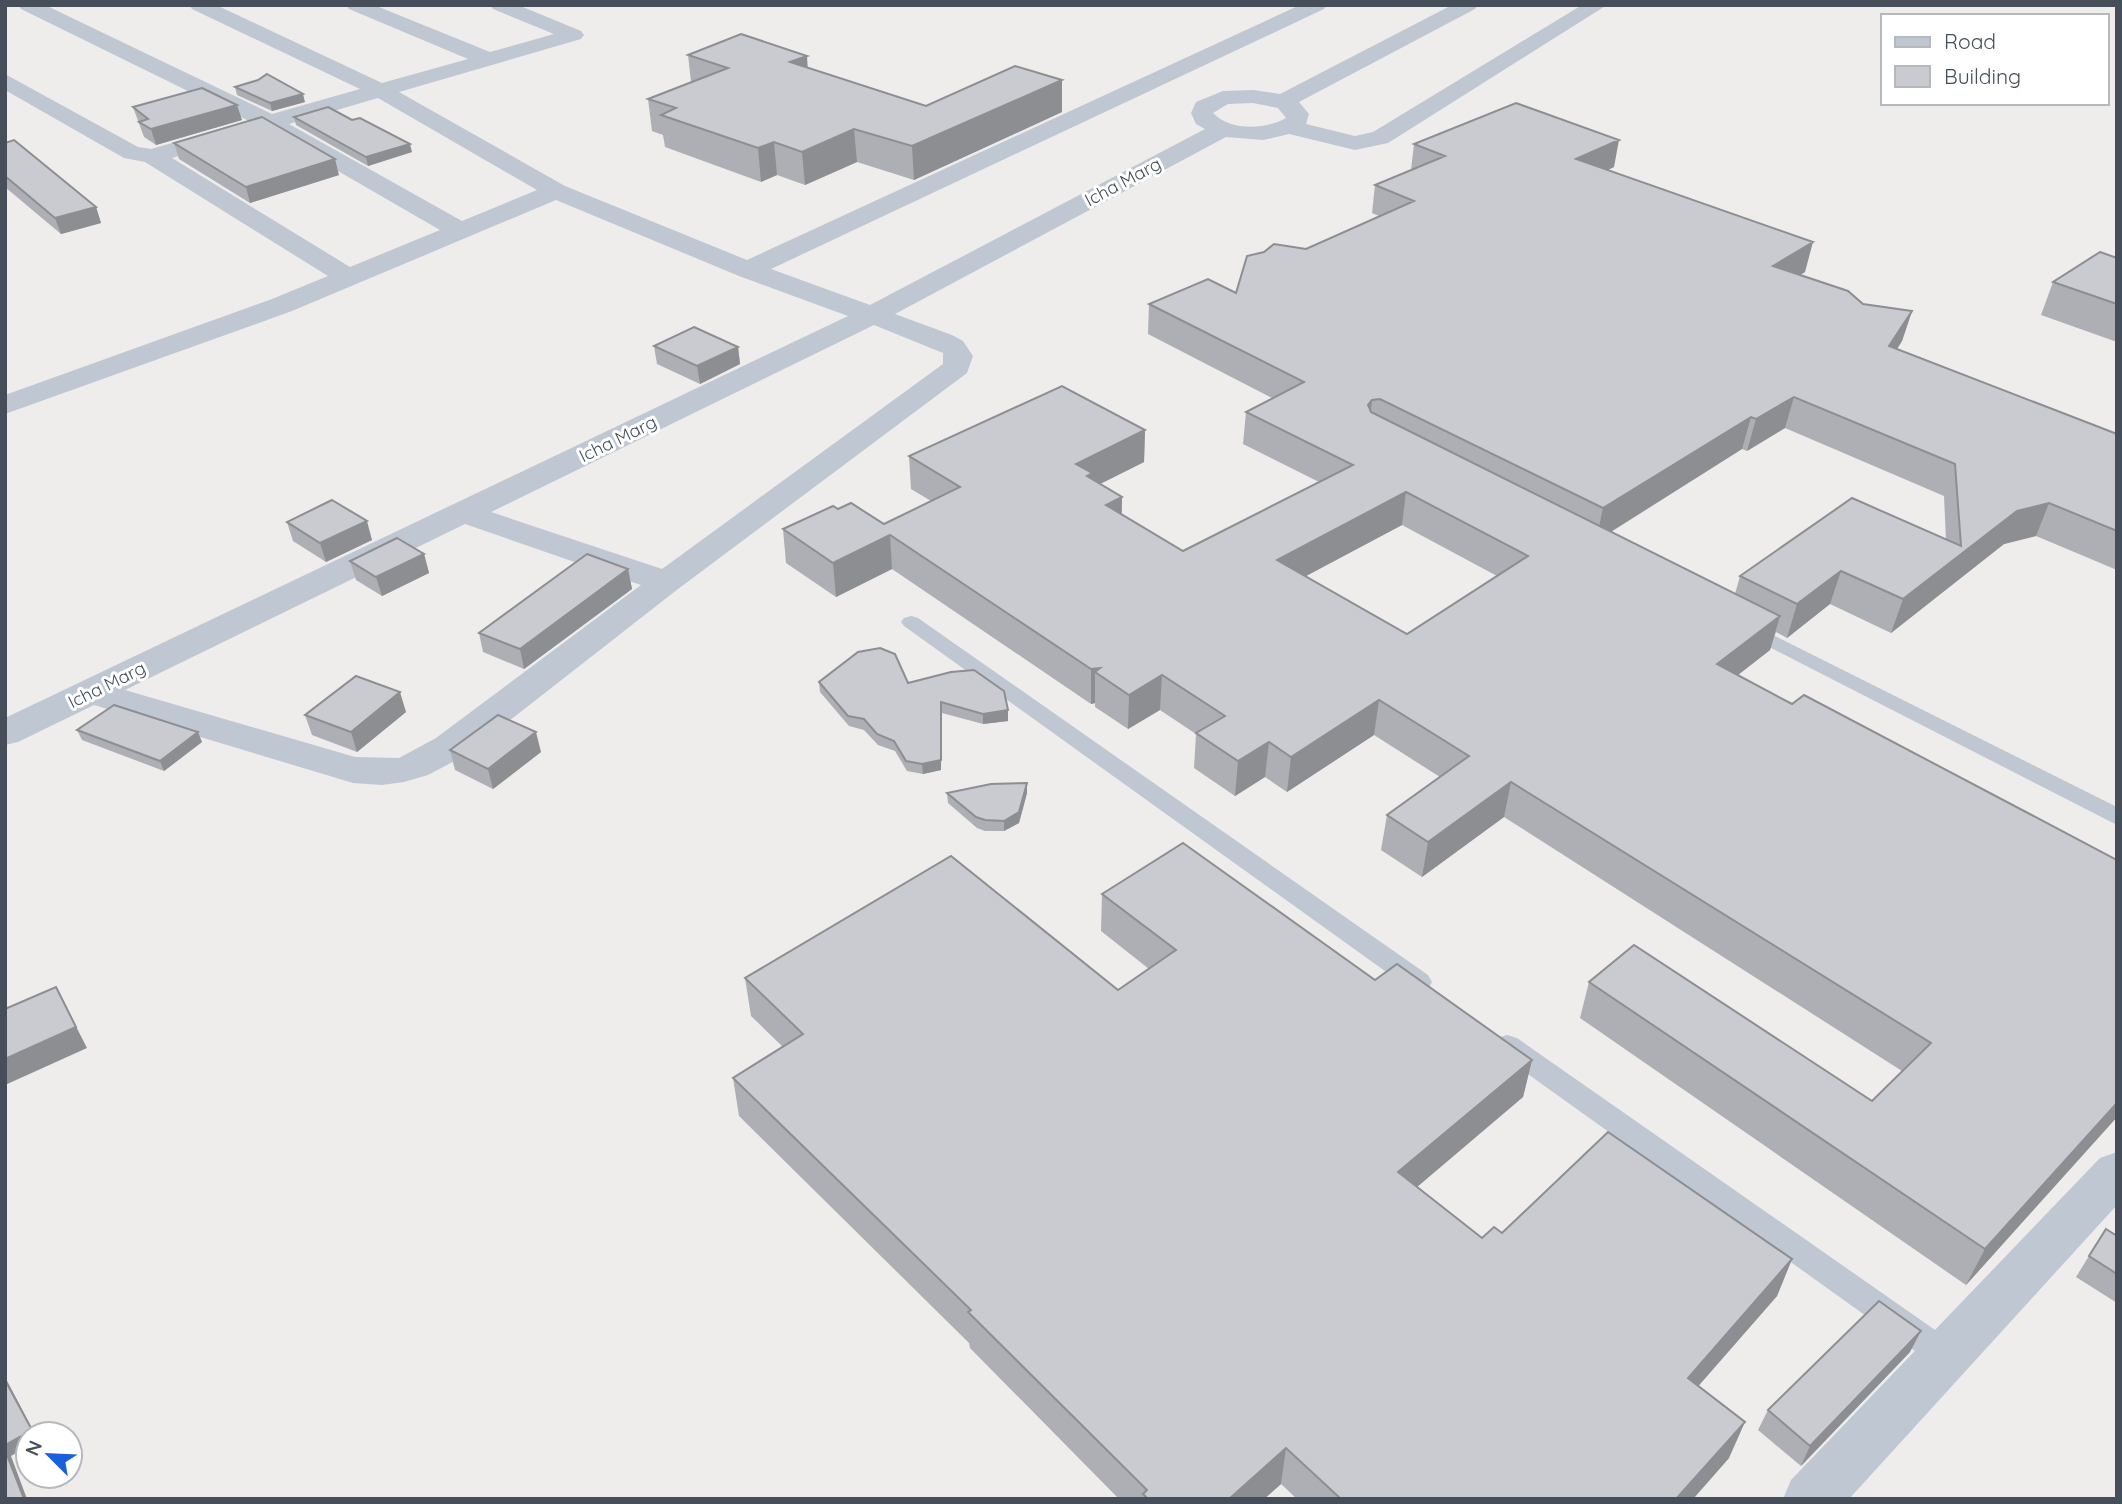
<svg xmlns="http://www.w3.org/2000/svg" width="2122" height="1504" font-family="Quicksand,sans-serif">
  <rect width="100%" height="100%" fill="#efecec"/>
  <g fill="none" stroke-linecap="round" stroke-linejoin="round">
    <g fill="#bfc7d2" fill-rule="evenodd">
      <polygon points="911,616 918,618 1428,975 1432,982 1428,989 1419,992 1410,989 904,626 901,622 904,618"/>
      <polygon points="1745,621 2117,807 2117,825 1738,631 1735,627 1738,623"/>
      <polygon points="1507,1035 1517,1038 1958,1346 1963,1356 1958,1366 1947,1370 1936,1366 1497,1052 1494,1045 1497,1038"/>
    </g>
    <g fill="#bfc7d2" fill-rule="evenodd">
      <path d="M18 5H45L272 114 360 89 192 9 189 5H216L382 83 468 59 349 9 346 5H374L490 52 554 34 493 9 490 5H518L581 31 584 35 581 39 399 92 565 186 747 260 1300 5H1327L1324 9 771 269 870 305 1205 129 1196 124 1191 113 1196 102 1223 91 1253 90 1280 94 1452 5H1478L1475 9 1299 102 1309 114 1306 124 1355 136 1373 132 1582 5H1607L1388 143 1355 150 1289 134 1263 140 1226 137 895 314 952 335 963 341 973 356 967 373 678 589 464 756 428 775 404 782 382 785 353 783 94 705 18 742 5 745V718L848 316 739 276 556 200 292 311 5 414V395L272 299 328 276 145 162 124 158 5 90V74L138 147 151 149 249 121 21 9ZM378 98 537 190 462 221 289 124ZM1253 103 1278 108 1286 118C1265 130 1230 131 1213 113L1228 104ZM267 130 440 230 350 267 172 158ZM874 325 943 353V364L662 569 491 512ZM465 524 641 585 436 738 399 758 355 757 125 690Z"/>
      <polygon points="2117,1152 2117,1205 1849,1499 1783,1499 1791,1480 2100,1158"/>
    </g>
  </g>
  <g fill="#adafb4" fill-rule="evenodd">
    <polygon points="688,55 808,68 926,106 1062,112 914,180 857,162 805,185 777,175 761,182 665,147 663,135 652,131 648,99 691,82"/>
    <polygon points="235,87 305,102 272,111 237,95"/>
    <polygon points="133,107 242,120 156,145 144,137"/>
    <polygon points="294,117 412,152 368,166 296,125"/>
    <polygon points="5,143 96,207 101,223 61,234 5,187"/>
    <polygon points="174,143 339,175 250,203 179,159"/>
    <path d="M1414 144 1614 167 1608 170 1805 272 1800 275 1863 304 1912 311 1902 341 1897 349 2117 434V570L2036 536 2004 544 1891 633 1830 604 1787 638 1776 632 1770 650 1738 675 2117 1117 1966 1285 1580 1018 1589 982 1872 1101 1902 1071 1504 817 1422 877 1381 850 1387 815 1440 777 1374 735 1287 792 1265 777 1235 796 1194 768 1196 734 1160 710 1128 729 1095 707V703L1091 704 892 569 836 597 786 563 783 529 838 509 884 524 931 501 911 489 909 456 1145 430 1144 462 1100 484 1122 497V515L1183 551 1319 482 1243 444 1246 412 1272 398 1148 334 1149 304 1236 293 1306 249 1379 216 1372 213 1375 185 1411 170ZM1785 428 1944 496 1946 540 1740 576 1735 594 1611 532 1742 449 1747 451ZM1402 525 1497 576 1407 634 1306 576Z"/>
    <polygon points="2117,258 2117,342 2041,315 2053,282"/>
    <polygon points="654,346 738,347 740,364 700,384 657,364"/>
    <polygon points="287,522 372,540 326,562 293,541"/>
    <polygon points="424,554 429,573 382,596 356,580 350,561"/>
    <polygon points="628,569 632,589 524,669 483,652 479,633"/>
    <polygon points="819,682 908,683 1008,710 1008,721 983,724 942,713 941,770 923,774 907,771 895,751 878,745 864,730 849,726 820,692"/>
    <polygon points="406,712 357,752 312,735 305,715"/>
    <polygon points="77,730 202,742 164,771 82,740"/>
    <polygon points="450,750 541,752 493,789 455,770"/>
    <polygon points="947,793 1027,793 1019,823 1004,831 985,831 977,828 948,803"/>
    <polygon points="1102,894 1375,980 1532,1060 1523,1097 1417,1187 1482,1238 1502,1233 1792,1259 1777,1296 1698,1386 1729,1458 1693,1499 1297,1499 1281,1484 1264,1499 1119,1499 970,1348 969,1343 739,1116 733,1078 783,1047 751,1016 745,978 1118,990 1149,969 1101,931"/>
    <polygon points="2117,1236 2117,1303 2076,1277 2089,1256"/>
    <polygon points="1910,1352 1801,1466 1758,1430 1768,1410"/>
  </g>
  <g fill="#8d8e92">
    <polygon points="807,56 809,87 790,62"/>
    <polygon points="1062,80 1062,112 914,180 912,146"/>
    <polygon points="303,94 305,102 272,111 270,103"/>
    <polygon points="237,105 242,120 156,145 151,129"/>
    <polygon points="854,129 857,162 805,185 802,152"/>
    <polygon points="1619,140 1614,167 1571,187 1576,159"/>
    <polygon points="774,142 777,175 761,182 758,148"/>
    <polygon points="410,144 412,152 368,166 366,157"/>
    <polygon points="335,159 339,175 250,203 246,187"/>
    <polygon points="96,207 101,223 61,234 55,218"/>
    <polygon points="1813,242 1805,272 1765,296 1773,266"/>
    <polygon points="1912,311 1902,341 1879,377 1889,346"/>
    <polygon points="738,347 740,364 700,384 697,366"/>
    <polygon points="1794,397 1785,428 1747,451 1756,419"/>
    <polygon points="1372,400 1369,431 1368,405"/>
    <polygon points="1751,417 1742,449 1596,541 1603,508"/>
    <polygon points="1145,430 1144,462 1092,488 1076,464"/>
    <polygon points="1406,492 1402,525 1274,593 1277,560"/>
    <polygon points="1122,497 1121,530 1106,505"/>
    <polygon points="2049,503 2036,536 2004,544 1891,633 1903,599 2017,511"/>
    <polygon points="367,521 372,540 326,562 320,543"/>
    <polygon points="890,535 892,569 836,597 833,563"/>
    <polygon points="424,554 429,573 382,596 376,577"/>
    <polygon points="628,569 632,589 524,669 520,649"/>
    <polygon points="1841,571 1830,604 1787,638 1797,604"/>
    <polygon points="1780,616 1770,650 1707,699 1717,664"/>
    <polygon points="1100,668 1095,672 1095,703 1091,704 1091,669"/>
    <polygon points="1162,675 1160,710 1128,729 1129,695"/>
    <polygon points="400,692 406,712 357,752 351,732"/>
    <polygon points="1379,700 1374,735 1287,792 1291,757"/>
    <polygon points="941,702 941,770 923,774 922,764"/>
    <polygon points="1008,710 1008,721 983,724 983,714"/>
    <polygon points="198,732 202,742 164,771 160,761"/>
    <polygon points="536,732 541,752 493,789 488,769"/>
    <polygon points="1269,742 1265,777 1235,796 1238,761"/>
    <polygon points="1511,782 1504,817 1422,877 1428,842"/>
    <polygon points="1027,783 1027,793 1019,823 1004,831 1004,821"/>
    <polygon points="56,987 87,1048 5,1085 5,1059"/>
    <polygon points="1532,1060 1523,1097 1391,1209 1398,1172"/>
    <polygon points="2117,1103 2117,1117 1966,1285 1985,1249"/>
    <polygon points="1792,1259 1777,1296 1674,1414 1688,1378"/>
    <polygon points="1921,1331 1910,1352 1801,1466 1810,1446"/>
    <polygon points="5,1377 35,1434 28,1434 28,1446 11,1456 27,1499 24,1499 5,1450"/>
    <polygon points="1745,1422 1729,1458 1693,1499 1676,1499"/>
    <polygon points="1286,1448 1281,1484 1264,1499 1229,1499"/>
  </g>
  <g fill="#c9cbd1" stroke="#8d8e92" stroke-width="2" fill-rule="evenodd">
    <polygon points="741,34 807,56 790,62 926,106 1015,66 1062,80 912,146 854,129 802,152 774,142 758,148 661,115 676,108 648,99 728,68 688,55"/>
    <polygon points="267,74 303,94 270,103 235,87 258,80"/>
    <polygon points="202,88 237,105 151,129 139,122 148,119 133,107"/>
    <path d="M1516 103 1619 140 1576 159 1813 242 1773 266 1848 291 1863 304 1912 311 1889 346 2117 434V531L2049 503 2017 511 1903 599 1841 571 1797 604 1740 576 1852 498 1961 546 1955 464 1794 397 1756 419 1751 417 1603 508 1380 399 1372 400 1368 405 1371 412 1780 616 1717 664 1792 704 1804 695 2117 860V1103L1985 1249 1589 982 1634 945 1872 1101 1931 1043 1511 782 1428 842 1387 815 1469 756 1379 700 1291 757 1269 742 1238 761 1196 733 1225 716 1162 675 1129 695 1095 672 1100 668 1091 669 890 535 833 563 783 529 833 506 838 509 851 503 884 524 960 487 909 456 1062 386 1145 430 1076 464 1092 473 1087 476 1122 497 1106 505 1183 551 1353 465 1246 412 1304 382 1149 304 1208 279 1236 293 1247 256 1264 252 1274 244 1306 249 1414 201 1375 185 1445 156 1414 144ZM1406 492 1528 556 1407 634 1277 560Z"/>
    <polygon points="328,107 352,120 360,118 410,144 366,157 294,117"/>
    <polygon points="262,117 335,159 246,187 174,143"/>
    <polygon points="14,140 96,207 55,218 5,176 5,143"/>
    <polygon points="2100,252 2117,258 2117,304 2053,282"/>
    <polygon points="694,327 738,347 697,366 654,346"/>
    <polygon points="332,500 367,521 320,543 287,522"/>
    <polygon points="397,538 424,554 376,577 350,561"/>
    <polygon points="587,554 628,569 520,649 479,633"/>
    <polygon points="880,648 895,654 908,683 951,672 974,670 1004,691 1008,710 983,714 941,702 941,760 922,764 906,761 894,741 877,734 864,719 848,716 819,682 858,652"/>
    <polygon points="356,676 400,692 351,732 305,715"/>
    <polygon points="114,705 198,732 160,761 77,730"/>
    <polygon points="498,715 536,732 488,769 450,750"/>
    <polygon points="1027,783 1019,812 1004,821 985,820 976,817 947,793 991,784"/>
    <polygon points="1183,843 1375,980 1397,964 1532,1060 1398,1172 1482,1238 1494,1227 1502,1233 1608,1132 1792,1259 1688,1378 1745,1422 1676,1499 1341,1499 1286,1448 1229,1499 1148,1499 1143,1494 1147,1490 968,1312 971,1310 733,1078 803,1034 745,978 951,856 1118,990 1176,950 1102,894"/>
    <polygon points="56,987 76,1027 5,1059 5,1009"/>
    <polygon points="2106,1229 2117,1236 2117,1274 2089,1256"/>
    <polygon points="1879,1301 1921,1331 1810,1446 1768,1410"/>
    <polygon points="5,1380 32,1430 5,1445"/>
    <polygon points="5,1450 24,1499 5,1499"/>
  </g>
  <g text-anchor="middle" stroke-width="6" stroke-linejoin="round" paint-order="stroke">
    <g font-size="18" fill="#454e59" stroke="#fff">
      <text transform="translate(1123 182) rotate(-28)" y="6">Icha Marg</text>
      <text transform="translate(618 439) rotate(-26)" y="6">Icha Marg</text>
      <text transform="translate(107 685) rotate(-26)" y="6">Icha Marg</text>
    </g>
  </g>
  <rect width="2122" height="1504" fill="none" stroke="#454e59" stroke-width="14"/>
  <rect x="1881" y="14" width="228" height="91" fill="#ffffff" stroke="#b5b8bd" stroke-width="2"/>
  <rect x="1895" y="37" width="35" height="10" fill="#bfc7d2" stroke="#b5b8bd" stroke-width="2"/>
  <text x="1944" y="49" font-size="21" fill="#454e59">Road</text>
  <rect x="1895" y="66" width="35" height="21" fill="#c9cbd1" stroke="#b5b8bd" stroke-width="2"/>
  <text x="1944" y="84" font-size="21" fill="#454e59">Building</text>
  <g transform="translate(49 1455) rotate(294)"><circle r="33" fill="#ffffff" stroke="#b5b8bd" stroke-width="2"/>
  <path d="M0-5L12 26L0 18L-12 26Z" fill="#1a5fdb"/>
  <text y="-10" font-size="19" font-weight="bold" text-anchor="middle" fill="#454e59">N</text>
  </g>
</svg>
